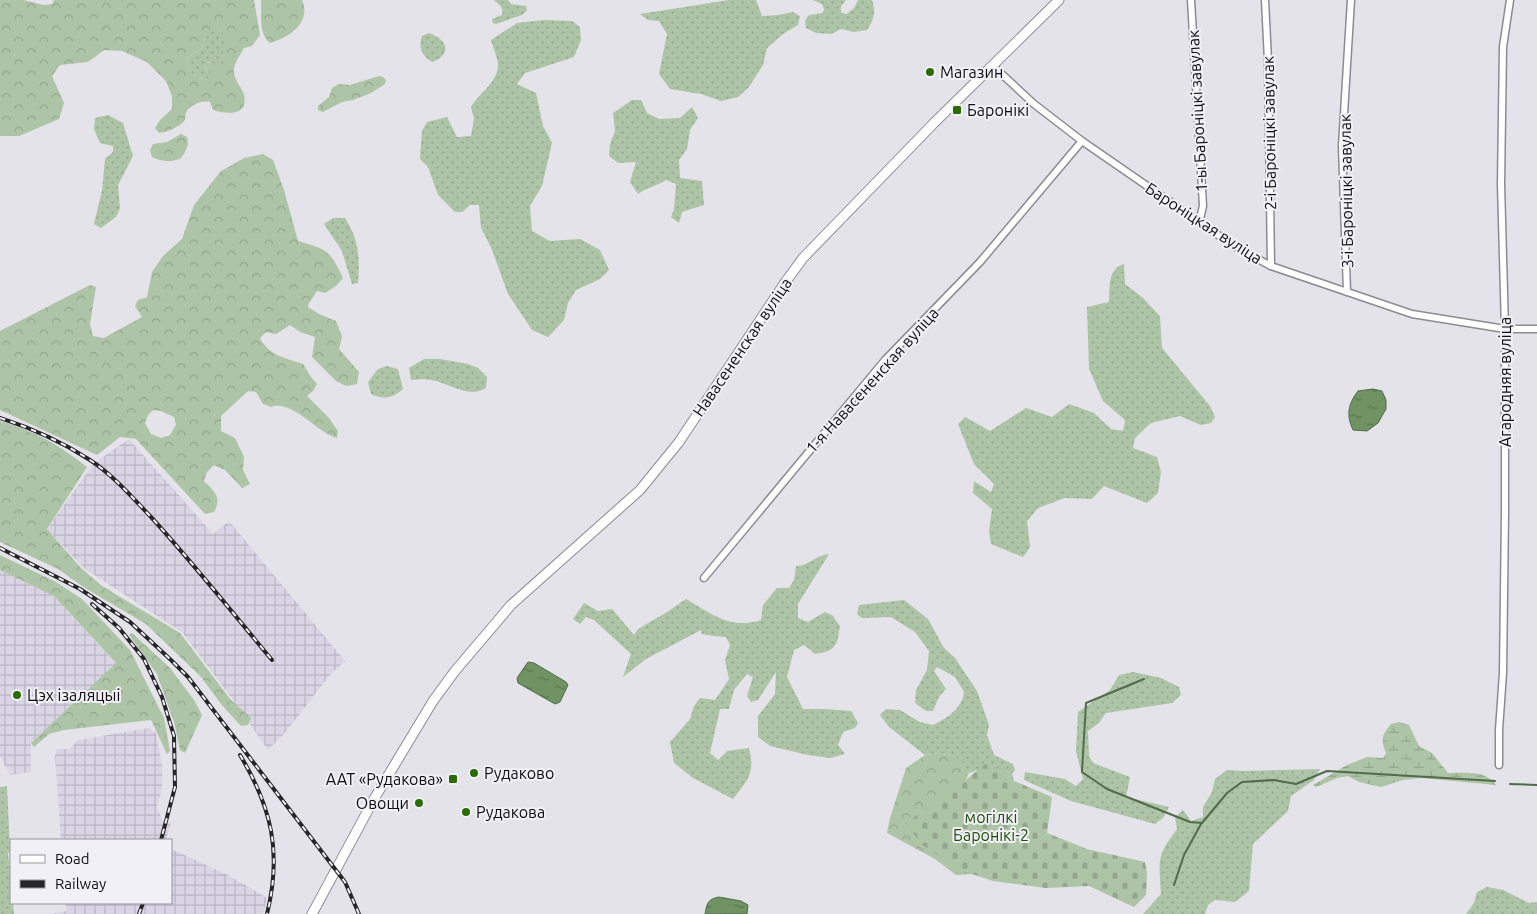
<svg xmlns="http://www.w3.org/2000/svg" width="1537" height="914" font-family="Ubuntu,sans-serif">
  <defs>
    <pattern id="industrial-grid" width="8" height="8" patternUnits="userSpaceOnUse" patternTransform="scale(1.25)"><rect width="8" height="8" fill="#d9d5e4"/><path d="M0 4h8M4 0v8" fill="none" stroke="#b9b6c3"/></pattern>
    <pattern id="grass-dots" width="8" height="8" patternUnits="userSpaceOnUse" patternTransform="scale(1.25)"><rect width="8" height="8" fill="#adc4a6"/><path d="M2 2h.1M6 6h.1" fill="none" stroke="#94a78e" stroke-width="1.8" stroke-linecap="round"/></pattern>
    <pattern id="forest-crowns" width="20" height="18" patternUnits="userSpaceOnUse" patternTransform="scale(1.25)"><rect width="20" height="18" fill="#adc4a6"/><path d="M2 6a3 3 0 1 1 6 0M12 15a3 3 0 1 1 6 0" fill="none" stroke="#94a78e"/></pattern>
    <pattern id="wetland-marsh" width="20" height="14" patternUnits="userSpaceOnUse" patternTransform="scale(1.25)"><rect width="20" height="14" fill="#adc4a6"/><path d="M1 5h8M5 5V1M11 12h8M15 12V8" fill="none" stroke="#94a78e"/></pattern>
    <pattern id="cemetery-stones" width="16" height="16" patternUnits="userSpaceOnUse" patternTransform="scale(1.25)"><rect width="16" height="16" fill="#adc4a6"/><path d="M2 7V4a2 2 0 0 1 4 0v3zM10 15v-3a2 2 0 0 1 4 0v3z" fill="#94a78e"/></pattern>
    <pattern id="water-ripples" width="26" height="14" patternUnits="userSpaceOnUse" patternTransform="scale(1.25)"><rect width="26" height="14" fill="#6f9363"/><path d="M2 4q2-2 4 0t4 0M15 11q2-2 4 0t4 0" fill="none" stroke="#5a7650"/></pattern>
  </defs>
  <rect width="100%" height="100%" fill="#e4e3ea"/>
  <g fill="url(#industrial-grid)">
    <polygon points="129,439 213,534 229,521 345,661 330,675 285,733 268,750 236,704 182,632 85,569 47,529 94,463"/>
    <polygon points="0,570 54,596 116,664 31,743 31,772 10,775 0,756"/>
    <polygon points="149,728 156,733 162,765 162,789 157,807 162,820 171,823 166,840 61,840 55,756 57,749 70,749 78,740"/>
    <polygon points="171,849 228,875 267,898 263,914 51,914 67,911 65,903 171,903"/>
  </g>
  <g fill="url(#grass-dots)">
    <path d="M494 0H508L511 4 526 6 527 10 522 15 496 24 493 23 492 19 502 15C504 7 499 5 494 0Z"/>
    <polygon points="729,0 756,0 762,16 778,15 793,12 800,16 798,25 783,34 767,48 763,65 749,87 738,97 721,101 701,94 670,89 659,74 667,34 659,21 648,20 640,14"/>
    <path d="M813 0H846L841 6V13L847 14 854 8 858 0H872C876 12 874 20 867 30L854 32 841 29 831 34 816 33 806 28 805 21 809 15 823 13 824 9 822 4Z"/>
    <path d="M544 20 572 21 580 27 581 40 574 57 525 73 517 84 536 93 543 126 552 143 542 186 530 206 532 231 550 241 580 239 600 250 609 270 600 279 576 290 568 303 564 320 548 337 532 330 508 294 491 247 481 228 479 205H470L462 212H455L438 195 428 167 420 159 422 131 427 122 447 117 457 137 471 136 474 118 471 107C479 93 496 84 498 67 499 60 493 48 491 40L517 23Z"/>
    <path d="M212 30H218L224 33V51L221 62 218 64 208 62 205 67 210 76 207 79C196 80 189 73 187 62L190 56 202 48 206 34Z"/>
    <path d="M429 33C447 39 453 54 432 62 422 56 418 47 422 36Z"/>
    <path d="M632 100H641L647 113 659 119 680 118 692 107 698 118 690 130 687 149 679 160 680 178 702 181 704 205 682 212 679 223 671 217 674 209 676 184 666 180C657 186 647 187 638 194L630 182 636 162 618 163 609 156 610 144 615 131 613 113Z"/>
    <polygon points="108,115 123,123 133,156 118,185 120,208 116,217 101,228 94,224 102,191 105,159 113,152 113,146 100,143 94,129 95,118"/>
    <path d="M333 218H345C359 240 360 258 358 283L352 284 342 251 324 224Z"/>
    <path d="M1124 264 1125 284 1142 297 1160 316 1162 348 1210 406 1215 417 1211 423 1201 425 1180 416 1151 423 1135 438 1133 448 1157 457 1161 472 1158 493 1147 503 1104 486 1092 499 1065 498 1038 508 1027 521 1030 547 1023 557 991 544 989 531 992 509 973 493 974 481 991 492 994 484 974 464 958 424 965 417 990 431 1026 408 1052 417 1069 404 1094 413 1111 429 1123 431 1125 420 1103 401 1089 369 1087 307 1109 302C1110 288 1107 269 1124 264Z"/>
    <path d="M424 359H440L468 364 478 368 487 377 486 388C469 398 454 386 436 381 427 379 420 379 411 380L409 368Z"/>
    <path d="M387 366 398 369 403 389C393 398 384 400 371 394L368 382 378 369Z"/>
    <path d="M829 554 798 604V618L808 622 825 612 832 615 840 626C837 646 836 651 815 654L804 645 794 650 787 677 803 709H825L851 711 858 723 855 728 843 732 838 745 845 754 830 758 808 755 770 746 758 737V716L775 694 776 672 758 700 751 702 747 696 753 677 747 674 734 690 729 709H720L710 753 718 760 727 751 749 748C756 773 747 781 733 799L693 778 674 763 670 742 690 719 694 706 700 698 715 700 729 679 725 660 730 645 726 637 714 636 702 634 701 630 646 659 623 677 631 654 594 620 586 617 580 624 573 619 584 603 598 611 612 609 634 635 638 629 667 612 686 599C712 614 730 630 761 620L763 605 777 588H789L794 580 796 566C809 566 814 556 829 554Z"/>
    <path d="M904 600 928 619 944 648 955 658 977 691 989 725 987 735 994 755 1013 764 1015 770 1011 775 987 767 969 773 960 759 941 753 925 755 889 727 880 715 886 709 900 710 920 722 933 725C947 718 962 709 964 692L955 677 937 667 934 671 946 689 939 697 933 711H926L915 703 916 690 927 670 929 651 915 632 891 617 862 618 857 614 859 605Z"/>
    <polygon points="1133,672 1161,678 1179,687 1181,695 1172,703 1106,713 1099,723 1088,731 1089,756 1093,763 1130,777 1126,797 1169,807 1163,818 1155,824 1071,801 1024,780 1025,772 1065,779 1076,786 1083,779 1076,751 1078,712 1110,690 1119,675"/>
    <path d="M1320 769 1314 780 1291 796 1288 811 1253 844 1249 891 1235 902 1215 900 1208 905 1205 914H1143L1161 894C1159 860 1156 857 1177 829L1175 817 1183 810 1191 821 1203 817V807L1212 792 1215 779 1227 770 1243 771Z"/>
    <polygon points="7,786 10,852 8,853 11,885 11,903 13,903 14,914 0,914 0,787"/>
    <polygon points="1487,887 1503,890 1529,903 1537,902 1537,914 1466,914 1474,903 1477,892"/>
  </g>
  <g fill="url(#forest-crowns)" fill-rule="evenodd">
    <path d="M0 0H23L44 5 52 4 54 0H254L260 35 252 46 244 48C240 56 233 63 234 73 235 81 242 88 244 95 249 117 225 114 213 110L210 102C202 100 189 105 186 113 185 116 186 118 184 121 178 128 167 132 159 133L155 128 160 120 172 109V96L166 81 147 62 122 51 104 50 88 62 60 65 52 76 64 103 59 119 19 136H0ZM212 30H218L224 33V51L221 62C216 65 210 61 204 64L210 76 207 79C196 80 189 73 187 62L190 56 202 48 206 34Z"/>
    <path d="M261 0H302C312 22 289 38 270 43 258 34 262 13 261 0Z"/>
    <polygon points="379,76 383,77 386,80 385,84 371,93 353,100 342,102 323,112 318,110 318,106 329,97 332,88 339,84 350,85"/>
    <path d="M181 134 187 137C190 145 185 153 180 159 170 162 162 162 152 157L150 150 153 144 167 142Z"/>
    <path d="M263 154 273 160 284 190 298 241C328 250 329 249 343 278L336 286 325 293 317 291 309 303 308 307 319 314 336 321 342 337 339 349 359 372 357 384 346 386 336 381 312 357 315 337 300 332 290 325 276 334 266 332 260 338C269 356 286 358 303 364L311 377 317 384 313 391 307 396 329 418 338 431 337 438C316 432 292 399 271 407L263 404 256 392 248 391 221 416V431L235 438 244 457 243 470 250 484 242 488 225 470 214 465 207 472 204 481C215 492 222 497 214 512L205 514 136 439 120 437 97 455 0 410V331L90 285 96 287 90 324 93 336 104 338 142 317 135 306 138 300 147 297 152 272 163 256 182 239 194 205 221 171 244 158ZM153 410 161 411 174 417 176 425 170 435 161 438 151 434 145 423 148 415Z"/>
    <path d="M0 421C36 432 58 444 87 467L47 529 80 567 102 586 180 633 230 699 251 718 248 725 241 726 221 704 201 677 146 624 85 588 58 569 0 542Z"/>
    <polygon points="0,555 56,582 82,599 130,650 164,718 170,751 167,754 151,720 64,730 49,734 34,747 31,743 116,663 54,596 0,570"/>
    <polygon points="132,633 170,668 194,700 202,715 185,753 180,750 174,722 157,674 129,635"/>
    <polygon points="941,753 960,759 969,773 956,802 989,873 956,875 935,859 887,833 890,818 906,768 925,755"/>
  </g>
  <path fill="url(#wetland-marsh)" d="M1399 722 1409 725 1419 746 1432 753 1448 773C1464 773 1487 770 1496 785L1421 778 1403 780 1381 787 1359 782 1348 776 1337 778 1316 787 1313 785 1347 765 1367 757 1383 758 1386 753C1380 739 1382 735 1391 724Z"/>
  <polygon fill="url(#cemetery-stones)" points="985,764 1012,774 1014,781 1052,797 1047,833 1087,849 1145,862 1147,873 1146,895 1134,907 1089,886 1046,888 993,881 960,870 921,844 906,823 962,783"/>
  <g fill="url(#water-ripples)" stroke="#526b4a">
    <path d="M1373 389 1382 391 1386 400V409L1378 423 1367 431 1353 430C1346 415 1348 404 1358 391Z"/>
    <polygon points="528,662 534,663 566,682 568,685 560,702 555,704 518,683 517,678"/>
    <path d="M719 897 741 901 748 905 747 914H705C707 903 708 899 719 897Z"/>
  </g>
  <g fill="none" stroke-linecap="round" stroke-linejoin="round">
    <g stroke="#526b4a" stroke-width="2">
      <polyline points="1144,679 1086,703 1082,772 1107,789 1190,822 1202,823 1227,793 1242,782 1274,780 1296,784 1327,771 1495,781"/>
      <polyline points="1510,784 1537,785"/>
      <polyline points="1174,885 1184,855 1201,824"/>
    </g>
    <defs>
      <g id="street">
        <polyline points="1191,0 1203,206 1199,223"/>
        <polyline points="1265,0 1268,60 1271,266"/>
        <polyline points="992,65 1034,104 1082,141 1234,246 1271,266 1412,314 1505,329 1537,329"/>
        <polyline points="1347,292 1342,146 1351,0"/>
        <polyline points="704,578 885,360 980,262 1082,141"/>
        <polyline points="1499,765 1499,730 1503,673 1505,513 1505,329 1501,184 1503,47 1510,0"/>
      </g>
      <polyline id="secondary" points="312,914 374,799 433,701 455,671 511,605 640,490 679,442 784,284 803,258 934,123 1059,0"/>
    </defs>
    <use href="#street" stroke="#8c8b92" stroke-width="9"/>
    <use href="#secondary" stroke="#8c8b92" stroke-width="11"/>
    <use href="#street" stroke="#fff" stroke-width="6"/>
    <use href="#secondary" stroke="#fff" stroke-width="9"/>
    <defs>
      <g id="rail">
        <path d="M0 418C31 428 62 442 90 460 113 475 132 497 151 517 193 563 232 612 272 660"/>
        <polyline points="0,548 80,589 130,622 171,660 188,677 345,882 359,914"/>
        <polyline points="92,604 119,628 144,659 162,697 174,736 175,787 161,840"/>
        <path d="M240 755C272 808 282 853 267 914"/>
        <polyline points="139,914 143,903"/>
      </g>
    </defs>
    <use href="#rail" stroke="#262528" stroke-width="4"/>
    <use href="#rail" stroke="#f1f0f7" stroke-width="2" stroke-dasharray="5.5" stroke-linecap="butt"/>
  </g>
  <g fill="#2a6c03" stroke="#f1f0f7" stroke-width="2">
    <circle cx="930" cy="72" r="5"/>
    <rect x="952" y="105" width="10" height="10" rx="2.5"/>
    <circle cx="17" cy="695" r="5"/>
    <circle cx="474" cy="773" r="5"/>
    <rect x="448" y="774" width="10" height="10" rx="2.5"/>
    <circle cx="419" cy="803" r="5"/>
    <circle cx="466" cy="812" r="5"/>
  </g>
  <g text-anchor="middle" stroke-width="4" stroke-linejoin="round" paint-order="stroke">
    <g font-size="16" fill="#0e0d10" stroke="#f1f0f7" text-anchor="start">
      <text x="940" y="78">Магазин</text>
      <text x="967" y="116">Баронікі</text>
      <text x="27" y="701">Цэх ізаляцыі</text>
      <text x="484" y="779">Рудаково</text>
      <text x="443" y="785" text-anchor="end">ААТ «Рудакова»</text>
      <text x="409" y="809" text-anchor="end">Овощи</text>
      <text x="476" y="818">Рудакова</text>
    </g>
    <g font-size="16" fill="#0e0d10" stroke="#f1f0f7">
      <text transform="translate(1197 111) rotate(-93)" y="6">1-ы Бароніцкі завулак</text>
      <text transform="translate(1269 133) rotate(-91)" y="6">2-і Бароніцкі завулак</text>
      <text transform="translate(1346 191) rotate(-91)" y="6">3-і Бароніцкі завулак</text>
      <text transform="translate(1204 223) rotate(33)" y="6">Бароніцкая вуліца</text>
      <text transform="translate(742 347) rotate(-56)" y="6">Навасененская вуліца</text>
      <text transform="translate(872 380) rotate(-48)" y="6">1-я Навасененская вуліца</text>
      <text transform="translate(1505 382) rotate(-90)" y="6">Агародняя вуліца</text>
    </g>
    <g font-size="16" fill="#1f4e07" stroke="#f1f0f7">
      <text x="991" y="823">могілкі<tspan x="991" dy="18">Баронікі-2</tspan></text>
    </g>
  </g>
  <rect x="10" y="839" width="162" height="65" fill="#f1f0f7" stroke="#96959b"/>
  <rect x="20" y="855" width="25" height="8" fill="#ffffff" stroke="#96959b"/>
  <text x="55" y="864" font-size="15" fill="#0e0d10">Road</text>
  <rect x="20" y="880" width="25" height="8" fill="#262528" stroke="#96959b"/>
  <text x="55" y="889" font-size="15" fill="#0e0d10">Railway</text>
</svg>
